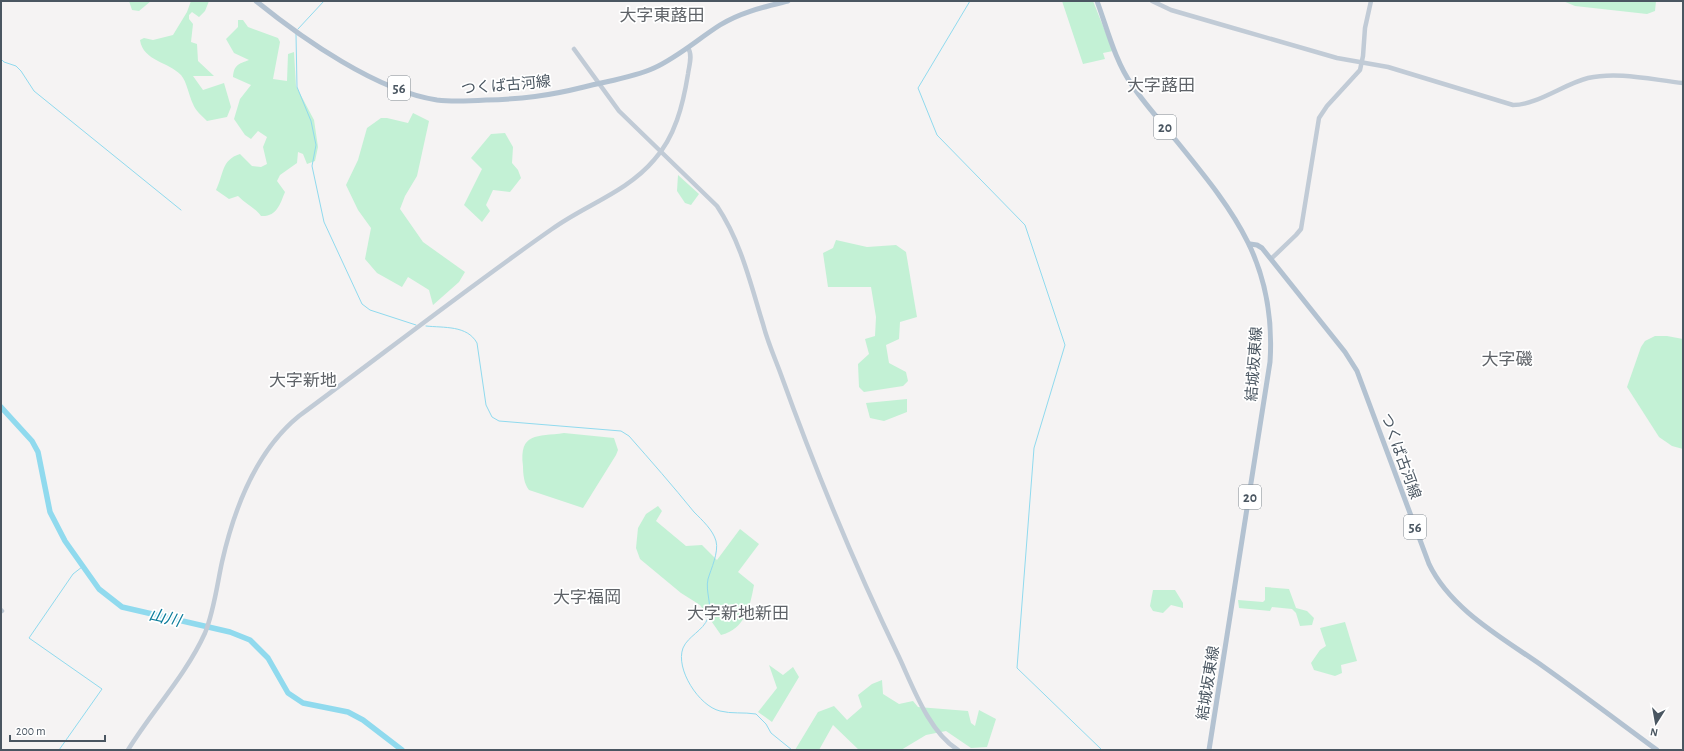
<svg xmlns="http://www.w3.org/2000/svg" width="1684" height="751" font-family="'Alegreya Sans','Noto Sans JP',sans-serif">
  <rect width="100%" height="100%" fill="#f5f3f3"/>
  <g fill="#c3f1d5">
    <polygon points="129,1 151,1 139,11 132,10"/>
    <path d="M191 1H209L205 11 199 17 192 12 189 15V19L193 24 191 42 197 44 198 61 214 76H193L203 90 224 83 231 107 227 117 207 121C202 116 195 110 193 104 189 96 187 82 181 75 169 62 143 61 140 40L144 38 153 40 173 35 187 12Z"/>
    <polygon points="1062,1 1093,1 1113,51 1103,53 1105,59 1083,64"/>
    <polygon points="1563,1 1656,1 1655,11 1647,14 1575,6"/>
    <path d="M238 20H243L248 27 278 38 280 42 273 79 287 81 288 54 294 52 296 86 314 120 318 147 315 161 307 164 303 154 298 152 297 163 280 175 277 181 285 192C280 204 277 217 261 216 254 207 246 204 238 196L229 199 216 190C224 174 221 160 240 154L252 166 261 167 267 164 263 147 267 137 258 131 251 139 245 135 234 119 240 99 251 85 233 77C234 65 238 64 249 60L234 53 226 39 238 27Z"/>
    <polygon points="413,113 429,121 417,176 405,196 400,209 423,242 465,272 459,282 433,305 429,290 408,277 402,287 377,273 365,259 371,228 358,210 346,185 358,160 367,128 381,118 387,118 408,123"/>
    <polygon points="505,133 513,147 512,163 518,170 521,178 510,192 493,190 486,205 490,211 482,222 464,205 482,169 471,158 491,134"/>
    <polygon points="678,175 699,194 691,205 685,203 677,191"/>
    <polygon points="836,240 867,247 896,245 906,252 917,317 900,322 899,339 886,345 889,363 906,372 908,381 903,386 864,392 859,387 858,364 869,354 865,339 875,336 876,317 871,287 828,287 823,253 833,248"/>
    <polygon points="1655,336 1667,336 1683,339 1683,449 1672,446 1659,437 1627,387 1641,347 1645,341"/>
    <polygon points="907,399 907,412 884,421 870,418 866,403"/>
    <path d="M564 433 614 438 618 450 616 455 583 508 529 490C524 484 523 474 523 466 519 432 537 437 564 433Z"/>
    <path d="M658 506 662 511 656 521 686 546 702 545 717 560 740 529 759 544 738 572 754 585C750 607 745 629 721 635L700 605 681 593 640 559 636 548 638 528 646 514Z"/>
    <polygon points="1265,587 1289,589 1296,608 1307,611 1314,618 1312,625 1300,626 1296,613 1292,609 1272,607 1270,611 1239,608 1238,600 1263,602 1265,600"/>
    <polygon points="1153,590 1175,590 1183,603 1183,608 1171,605 1163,613 1153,611 1150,606"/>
    <polygon points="1345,622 1357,661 1341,665 1342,673 1335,676 1314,670 1311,663 1320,650 1326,646 1320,628"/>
    <polygon points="769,665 783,675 793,667 799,677 772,722 758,712 777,688"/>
    <polygon points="882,680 883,694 899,704 913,701 918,707 968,711 971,723 975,726 979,710 996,719 987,747 971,748 946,731 926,735 901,750 859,750 833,725 819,750 795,750 818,712 834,706 847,720 862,707 858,695 872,684"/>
  </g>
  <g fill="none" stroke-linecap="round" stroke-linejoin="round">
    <g stroke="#90daee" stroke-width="1">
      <polyline points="970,1 918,88 937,135 1025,225 1065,345 1034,448 1017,668 1102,750"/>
      <polyline points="298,29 324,1"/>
      <polyline points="296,34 297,87 311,121 316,145 312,166 324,222 362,304 370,310 416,325"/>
      <polyline points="1,59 4,62 16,66 21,71 34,91 181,210"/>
      <path d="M426 326C444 328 467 325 477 343L486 405 492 417 499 421 621 431 629 436C651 461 673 486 694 512 702 520 713 530 716 541 719 552 711 569 708 579 705 592 713 606 708 618 703 631 688 636 683 648 675 669 699 706 720 711 731 714 744 712 756 714L766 724 771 733 792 750"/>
      <polyline points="59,750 102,689 29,638 73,574 82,567"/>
    </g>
    <polyline stroke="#90daee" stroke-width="5.5" points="1,407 32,441 38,452 50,512 65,541 99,589 122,607 230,632 250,640 268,658 288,693 303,703 348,712 363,720 402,750"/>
    <g stroke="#c1cbd6" stroke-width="4.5">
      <path d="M1152 1 1171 10 1233 28 1337 58 1388 67 1513 105C1537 105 1564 84 1588 78 1618 71 1653 80 1683 83"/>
      <path d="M574 49 619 111 717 206C741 242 750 282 763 324 767 340 774 356 780 372 815 469 854 564 899 657 913 687 929 732 958 750"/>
      <polyline points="1271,259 1296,235 1301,229 1319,118 1327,106 1360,70 1363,56 1365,28 1371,1"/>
      <polyline points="1,610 2,611"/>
      <path d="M128 750C152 711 186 675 205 633 214 611 217 585 222 562 234 509 256 451 299 416 383 354 466 289 552 229 585 205 627 192 654 160 675 137 683 105 688 74 689 66 693 55 688 48"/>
    </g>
    <g stroke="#b3c2d1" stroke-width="5">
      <path d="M256 1C303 39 377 91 437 100 453 102 470 101 486 100 522 99 548 96 584 87 607 81 632 78 654 68 678 57 698 39 720 25 741 12 764 7 788 1"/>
      <path d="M1097 1C1107 28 1115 61 1132 85 1142 100 1154 114 1166 128 1227 204 1277 256 1270 362L1209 750"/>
      <path d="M1250 244 1257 245 1262 248 1345 352 1357 371 1429 564C1451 610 1503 638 1544 667 1582 694 1619 722 1657 750"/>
    </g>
  </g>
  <g text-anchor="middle" stroke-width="3.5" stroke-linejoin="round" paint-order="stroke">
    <g fill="#fff" stroke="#808990" stroke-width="1">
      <rect x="388" y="76" width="22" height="24" rx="3"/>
      <rect x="1154" y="115" width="22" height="24" rx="3"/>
      <rect x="1239" y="485" width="22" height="24" rx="3"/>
      <rect x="1404" y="515" width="22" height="24" rx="3"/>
    </g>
    <g font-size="14" font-weight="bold" fill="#4a5661">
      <text x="399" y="93">56</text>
      <text x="1165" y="132">20</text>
      <text x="1250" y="502">20</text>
      <text x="1415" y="532">56</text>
    </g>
    <g font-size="15" fill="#4a5661" stroke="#fff">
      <text transform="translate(506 85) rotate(-5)" y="5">つくば古河線</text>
      <text transform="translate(1254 364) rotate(-86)" y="5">結城坂東線</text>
      <text transform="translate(1401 456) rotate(70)" y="5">つくば古河線</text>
      <text transform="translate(1208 683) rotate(-81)" y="5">結城坂東線</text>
    </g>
    <g font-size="16" font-style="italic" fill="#0c7c9b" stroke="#fff">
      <text transform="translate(165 617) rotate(13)" y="6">山川</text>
    </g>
    <g font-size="17" fill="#5f6368" stroke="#fff">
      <text x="662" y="21">大字東蕗田</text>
      <text x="1161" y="91">大字蕗田</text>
      <text x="1507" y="365">大字磯</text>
      <text x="303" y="386">大字新地</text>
      <text x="587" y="603">大字福岡</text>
      <text x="738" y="619">大字新地新田</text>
    </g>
  </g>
  <rect width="1684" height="751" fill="none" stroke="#4a5661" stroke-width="4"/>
  <g transform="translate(1656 723) rotate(191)" stroke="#ffffff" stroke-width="3" paint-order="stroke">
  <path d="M0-3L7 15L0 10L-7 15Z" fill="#4a5661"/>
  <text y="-6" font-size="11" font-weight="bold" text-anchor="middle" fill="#4a5661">N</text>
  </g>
  <path d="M10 735v6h95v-6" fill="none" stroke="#4a5661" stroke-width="2"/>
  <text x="16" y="735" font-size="12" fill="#4a5661" stroke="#ffffff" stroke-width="3" paint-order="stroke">200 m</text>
</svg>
